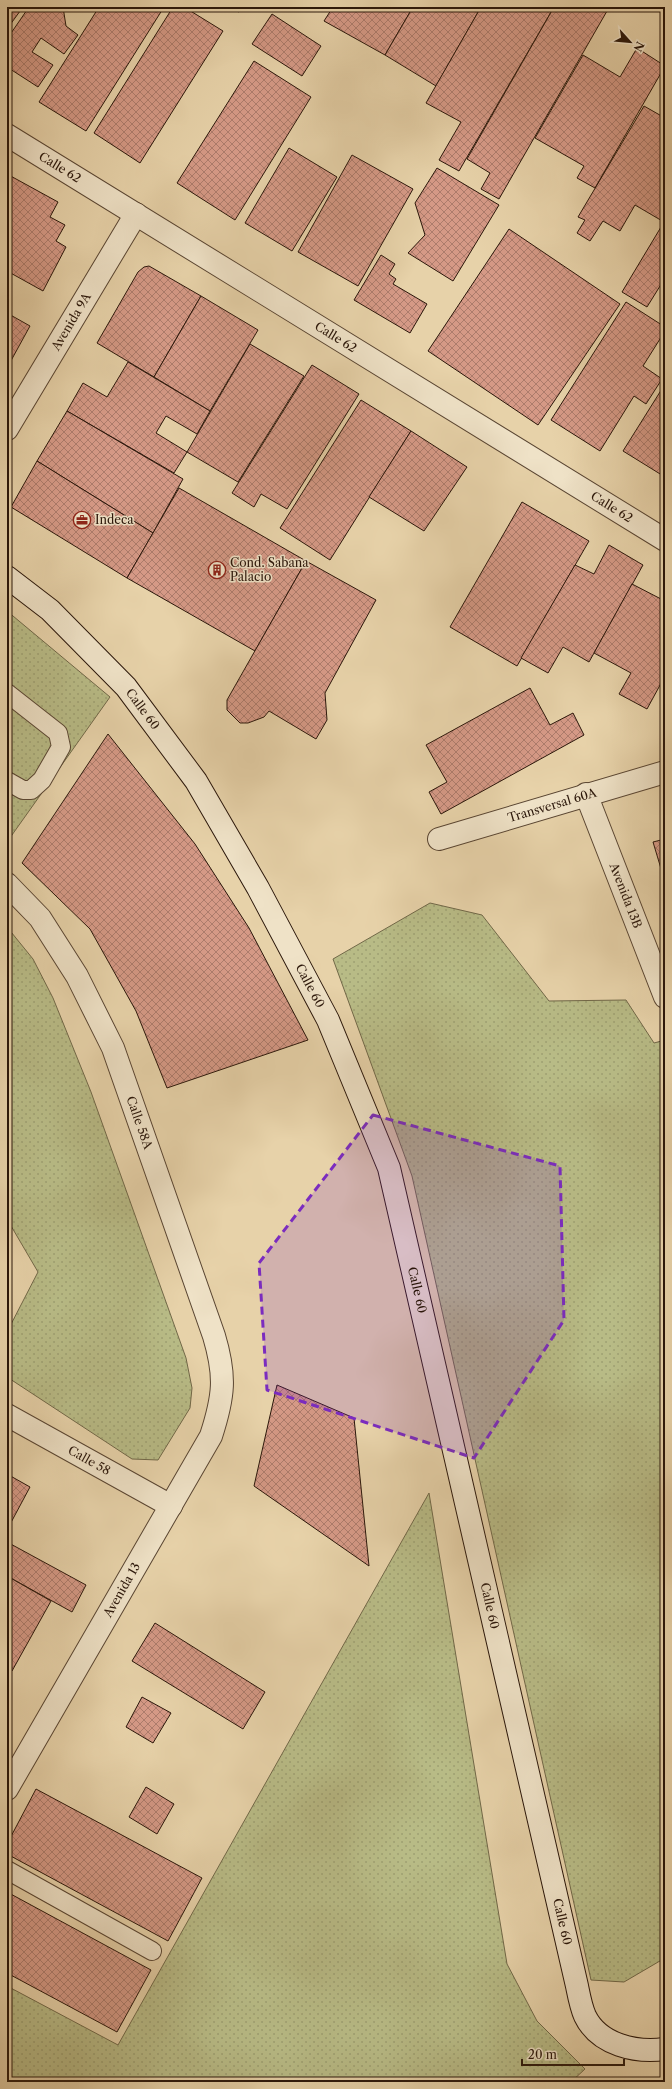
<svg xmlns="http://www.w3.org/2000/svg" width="672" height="2089" font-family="'Libre Caslon Text',serif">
  <defs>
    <pattern id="grass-dots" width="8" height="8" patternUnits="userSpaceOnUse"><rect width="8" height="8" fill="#b8bb86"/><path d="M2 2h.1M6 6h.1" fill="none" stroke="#9ea072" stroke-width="1.8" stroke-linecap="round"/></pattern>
    <pattern id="building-cross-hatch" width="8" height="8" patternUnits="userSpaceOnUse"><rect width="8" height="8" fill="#d59986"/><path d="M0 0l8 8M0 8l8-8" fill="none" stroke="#ad7c6c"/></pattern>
  </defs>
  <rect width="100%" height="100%" fill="#e7d2a9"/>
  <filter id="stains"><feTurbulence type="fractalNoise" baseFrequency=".005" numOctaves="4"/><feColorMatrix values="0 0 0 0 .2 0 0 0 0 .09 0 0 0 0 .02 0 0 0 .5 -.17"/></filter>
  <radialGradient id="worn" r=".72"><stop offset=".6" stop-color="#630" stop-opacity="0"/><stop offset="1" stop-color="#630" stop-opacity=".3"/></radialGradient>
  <g fill="url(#grass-dots)" stroke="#716848">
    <polygon points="7,611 110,697 7,842"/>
    <polygon points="430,903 482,915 549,1001 626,1000 654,1043 665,1040 665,1958 624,1982 591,1980 412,1176 333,959"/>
    <polygon points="7,927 33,959 53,998 91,1092 186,1358 192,1388 190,1408 158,1460 132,1459 7,1377 7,1332 38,1272 7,1219"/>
    <polygon points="429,1493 507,1964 537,2021 585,2069 571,2082 7,2082 7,1986 118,2045"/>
  </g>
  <g fill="url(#building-cross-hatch)" stroke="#2a160a">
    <polygon points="7,7 23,7 7,29"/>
    <polygon points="29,7 63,7 66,26 78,35 64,54 41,38 32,52 53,65 38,87 7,67 7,39"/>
    <polygon points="99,7 164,7 86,131 39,102"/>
    <polygon points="173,7 184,7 223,31 140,163 94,133"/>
    <polygon points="230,7 242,7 239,12"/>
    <polygon points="333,7 413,7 385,55 324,21"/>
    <polygon points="413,7 481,7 436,86 385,55"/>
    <polygon points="481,7 554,7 459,171 439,160 461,122 426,103"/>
    <polygon points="554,7 599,7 607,11 499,199 481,189 490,173 467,159"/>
    <polygon points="272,14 321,46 302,76 252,44"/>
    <polygon points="637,48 665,66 595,188 577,178 584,166 535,138 583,55 620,77"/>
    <polygon points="254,61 311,97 235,220 177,183"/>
    <polygon points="644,106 665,118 665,278 647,307 622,292 664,222 635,205 620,231 603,221 590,241 577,233 585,220 578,217"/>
    <polygon points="289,148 337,177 292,251 245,223"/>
    <polygon points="352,155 413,189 358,286 298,252"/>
    <polygon points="437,168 499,205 453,281 408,253 425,235 415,203"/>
    <polygon points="7,174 58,202 50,217 65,225 56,241 66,247 43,291 7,271"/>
    <polygon points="509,229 620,304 538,425 428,351"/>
    <polygon points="381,255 395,264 389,274 396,279 393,284 427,304 410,333 354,300"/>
    <polygon points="149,266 201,296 154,377 97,343 138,272 144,267"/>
    <polygon points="201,296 258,330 210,411 154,377"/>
    <polygon points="626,302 665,327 665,331 643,366 662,379 646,404 634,396 600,451 551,420"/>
    <polygon points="7,313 30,326 7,368"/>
    <polygon points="250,344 304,376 238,482 187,452"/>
    <polygon points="128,362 210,411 197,434 166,416 156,433 187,452 174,473 67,411 83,383 107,397"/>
    <polygon points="312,365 359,394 287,509 261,494 254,507 232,493"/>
    <polygon points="665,384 665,477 623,451"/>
    <polygon points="361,400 411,431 330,560 280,528"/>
    <polygon points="67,411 183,479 153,533 37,461"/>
    <polygon points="411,431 467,467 424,531 369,497"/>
    <polygon points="37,461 153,533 127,578 11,507"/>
    <polygon points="179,488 306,561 255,651 127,578"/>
    <polygon points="522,502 589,541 517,666 450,627"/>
    <polygon points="609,545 643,565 589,662 563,647 548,673 521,658 575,565 594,574"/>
    <polygon points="306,561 376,600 325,693 327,720 316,739 269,711 264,717 248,723 240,723 227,710 227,700"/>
    <polygon points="632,584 661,599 665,591 665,676 647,709 619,694 631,673 594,653"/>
    <polygon points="530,688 550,725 573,713 584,735 441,814 429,792 447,782 426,745"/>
    <polygon points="108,734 195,844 249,928 308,1040 167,1088 136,1011 90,929 22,863"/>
    <polygon points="665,839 665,882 653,842"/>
    <polygon points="277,1385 354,1418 369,1566 254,1486"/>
    <polygon points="7,1474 30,1487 7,1530"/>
    <polygon points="7,1542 86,1585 72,1612 7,1576"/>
    <polygon points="7,1576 51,1601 12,1671 7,1667"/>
    <polygon points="155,1623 265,1692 243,1729 132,1661"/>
    <polygon points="142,1697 171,1713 153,1743 126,1727"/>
    <polygon points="146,1787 174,1804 157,1834 129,1817"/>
    <polygon points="36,1789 202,1878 168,1941 7,1854 7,1844"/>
    <polygon points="7,1892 151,1970 117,2032 7,1973"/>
  </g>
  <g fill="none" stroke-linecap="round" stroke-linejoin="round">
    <defs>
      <g id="lane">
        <polyline points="7,693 58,733 61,747 42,780 31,790 23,790 7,781"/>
        <polyline points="7,1870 152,1951"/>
      </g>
      <g id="street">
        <path id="s1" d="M7 135 665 540"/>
        <path id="s2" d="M7 429 136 214"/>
        <path id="s3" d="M586 794 665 997"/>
        <path id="s4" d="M439 839 665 772"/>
        <path id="s5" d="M7 884 40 918 77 976 113 1048 214 1336C226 1376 224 1396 211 1436L7 1789"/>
        <path id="s6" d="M7 1415 171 1506"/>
      </g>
      <g id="secondary">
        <path id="s7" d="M7 577 50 610 126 687 196 781 258 888 328 1020 389 1168 577 1986C579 1996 581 2007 585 2016 599 2045 636 2053 665 2049"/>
      </g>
    </defs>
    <use href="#lane" stroke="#594532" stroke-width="20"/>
    <use href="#street" stroke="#594532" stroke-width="24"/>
    <use href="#secondary" stroke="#2a160a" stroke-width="24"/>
    <use href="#lane" stroke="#efe2c7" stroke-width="18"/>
    <use href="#street" stroke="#efe2c7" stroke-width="22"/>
    <use href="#secondary" stroke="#efe2c7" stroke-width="22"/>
  </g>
  <path fill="#7b2cbf" fill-opacity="0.2" stroke="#7b2cbf" stroke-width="3" stroke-dasharray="8 5" stroke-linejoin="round" d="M373 1115 560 1166 564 1320 474 1458 267 1390 259 1263Z"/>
  <defs>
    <symbol id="office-ring" viewBox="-11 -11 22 22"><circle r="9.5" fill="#efe2c7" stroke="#8f2418" stroke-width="1.5"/><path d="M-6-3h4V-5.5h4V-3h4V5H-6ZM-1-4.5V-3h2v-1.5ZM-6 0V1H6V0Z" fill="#8f2418"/></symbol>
    <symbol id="building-ring" viewBox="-11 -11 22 22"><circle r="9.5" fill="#efe2c7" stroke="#8f2418" stroke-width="1.5"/><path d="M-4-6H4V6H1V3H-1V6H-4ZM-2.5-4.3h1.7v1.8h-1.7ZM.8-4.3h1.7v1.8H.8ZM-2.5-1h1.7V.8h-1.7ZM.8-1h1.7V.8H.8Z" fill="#8f2418"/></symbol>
  </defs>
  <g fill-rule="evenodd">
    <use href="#office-ring" x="72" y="510" width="20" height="20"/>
    <use href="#building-ring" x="207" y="560" width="20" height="20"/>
  </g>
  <g text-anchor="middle" stroke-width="3" stroke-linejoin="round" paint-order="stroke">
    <g font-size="12" fill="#2a160a" stroke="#efe2c7">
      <text dy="4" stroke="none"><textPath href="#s1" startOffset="62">Calle 62</textPath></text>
      <text dy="4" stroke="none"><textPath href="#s2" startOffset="125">Avenida 9A</textPath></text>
      <text dy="4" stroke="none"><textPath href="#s1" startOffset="386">Calle 62</textPath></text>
      <text dy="4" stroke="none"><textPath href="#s1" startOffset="710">Calle 62</textPath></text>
      <text dy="4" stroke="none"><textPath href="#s7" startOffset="190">Calle 60</textPath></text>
      <text dy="4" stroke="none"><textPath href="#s4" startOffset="118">Transversal 60A</textPath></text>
      <text dy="4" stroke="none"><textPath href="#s3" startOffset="109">Avenida 13B</textPath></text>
      <text dy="4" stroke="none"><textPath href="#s7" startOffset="514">Calle 60</textPath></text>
      <text dy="4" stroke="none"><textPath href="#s5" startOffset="276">Calle 58A</textPath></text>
      <text dy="4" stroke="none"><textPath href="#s7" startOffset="838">Calle 60</textPath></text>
      <text dy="4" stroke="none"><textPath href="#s6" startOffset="94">Calle 58</textPath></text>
      <text transform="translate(122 1590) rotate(-60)" y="4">Avenida 13</text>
      <text dy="4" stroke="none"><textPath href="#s7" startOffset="1162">Calle 60</textPath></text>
      <text dy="4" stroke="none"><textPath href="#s7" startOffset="1486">Calle 60</textPath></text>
    </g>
    <g font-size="12" fill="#2a160a" stroke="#efe2c7" text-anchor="start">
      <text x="95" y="524">Indeca</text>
      <text x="230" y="567">Cond. Sabana<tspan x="230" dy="14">Palacio</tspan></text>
    </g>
  </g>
  <rect width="672" height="2089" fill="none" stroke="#e7d2a9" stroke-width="24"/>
  <rect x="8" y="8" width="656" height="2073" fill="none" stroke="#2a160a" stroke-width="2"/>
  <rect x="12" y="12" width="648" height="2065" fill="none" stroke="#2a160a"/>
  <g transform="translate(630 42) rotate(117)" stroke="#efe2c7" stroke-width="3" paint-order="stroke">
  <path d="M0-3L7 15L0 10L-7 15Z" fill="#2a160a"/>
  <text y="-6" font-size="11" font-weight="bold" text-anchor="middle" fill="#2a160a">N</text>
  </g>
  <path d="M522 2059v6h102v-6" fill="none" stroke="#2a160a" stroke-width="2"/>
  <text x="528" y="2059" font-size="12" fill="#2a160a" stroke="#efe2c7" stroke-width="3" paint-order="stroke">20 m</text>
  <rect width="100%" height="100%" filter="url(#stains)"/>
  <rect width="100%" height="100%" fill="url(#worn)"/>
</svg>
